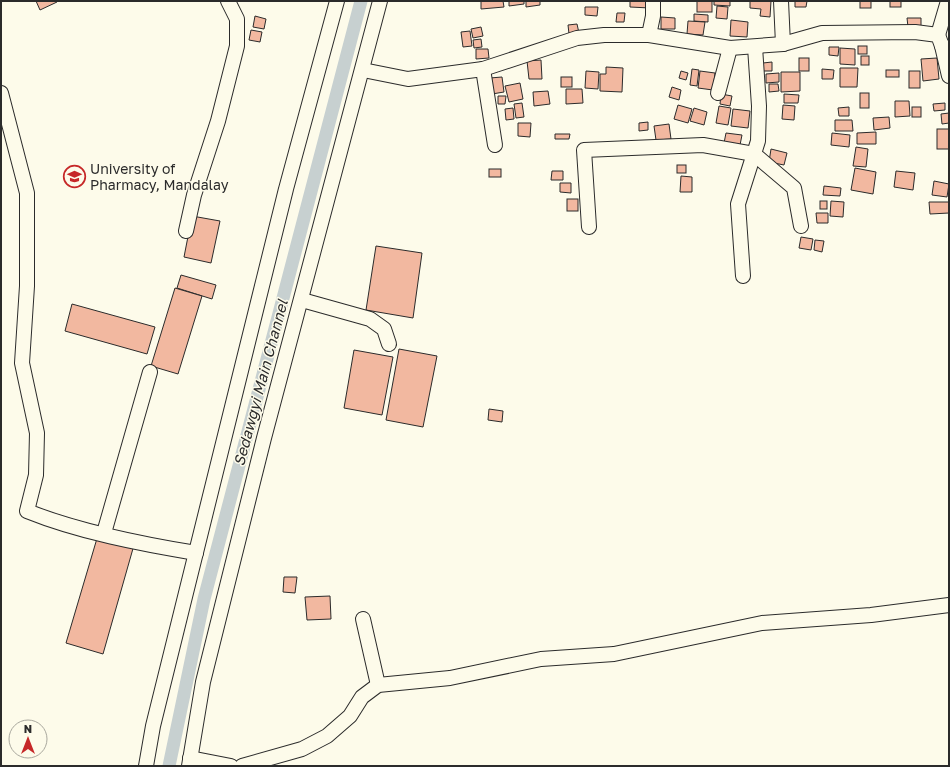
<svg xmlns="http://www.w3.org/2000/svg" width="950" height="767" font-family="'Golos Text',sans-serif">
  <rect width="100%" height="100%" fill="#fdfbea"/>
  <g fill="none" stroke-linecap="round" stroke-linejoin="round">
    <polyline stroke="#c7d0d0" stroke-width="13" points="169,766 204,599 361,1"/>
  </g>
  <g fill="#f2b8a0" stroke="#2b2b2b">
    <polygon points="36,1 56,1 57,2 40,10"/>
    <polygon points="481,1 503,1 504,7 481,9"/>
    <polygon points="509,1 524,1 524,4 509,6"/>
    <polygon points="526,1 540,1 540,5 526,7"/>
    <polygon points="630,1 650,1 650,8 630,7"/>
    <rect x="697" y="1" width="15" height="11"/>
    <polygon points="714,1 730,1 730,6 714,5"/>
    <polygon points="750,1 771,1 770,17 760,16 761,9 750,8"/>
    <polygon points="795,1 807,1 806,7 795,7"/>
    <rect x="860" y="1" width="11" height="7"/>
    <rect x="890" y="1" width="11" height="6"/>
    <polygon points="717,6 728,7 727,19 716,18"/>
    <polygon points="585,7 598,7 597,16 585,15"/>
    <polygon points="617,13 625,13 624,22 616,22"/>
    <polygon points="694,14 708,15 708,22 694,21"/>
    <polygon points="255,16 266,19 264,29 253,27"/>
    <polygon points="661,17 675,18 675,29 661,29"/>
    <polygon points="907,18 921,18 921,27 908,27"/>
    <polygon points="731,20 748,22 747,37 730,36"/>
    <polygon points="688,21 705,22 703,35 687,34"/>
    <polygon points="577,24 579,33 569,34 568,25"/>
    <polygon points="481,27 483,36 473,38 471,29"/>
    <polygon points="251,30 262,32 260,42 249,40"/>
    <polygon points="470,31 472,46 463,47 461,32"/>
    <polygon points="481,39 482,47 474,48 473,40"/>
    <rect x="858" y="46" width="9" height="8"/>
    <polygon points="829,47 839,47 838,56 829,55"/>
    <polygon points="840,48 855,49 855,65 840,64"/>
    <polygon points="476,49 488,49 489,58 476,59"/>
    <rect x="861" y="56" width="8" height="9"/>
    <rect x="799" y="58" width="10" height="13"/>
    <polygon points="937,58 939,79 923,81 921,59"/>
    <polygon points="541,60 542,79 529,79 527,61"/>
    <polygon points="772,62 772,71 763,71 763,63"/>
    <polygon points="606,67 623,68 622,92 600,91 600,74 606,74"/>
    <polygon points="840,68 858,68 857,87 840,87"/>
    <polygon points="692,69 699,70 697,86 690,85"/>
    <polygon points="822,69 834,70 833,79 822,79"/>
    <rect x="886" y="70" width="13" height="7"/>
    <polygon points="586,71 599,72 598,89 585,88"/>
    <polygon points="681,71 688,73 686,80 679,78"/>
    <polygon points="700,71 715,73 713,90 698,88"/>
    <rect x="909" y="71" width="11" height="17"/>
    <polygon points="781,72 800,72 800,91 781,92"/>
    <polygon points="779,73 779,82 766,83 766,74"/>
    <polygon points="502,77 504,92 492,94 490,78"/>
    <rect x="561" y="77" width="11" height="10"/>
    <polygon points="520,83 523,99 509,102 505,86"/>
    <polygon points="769,84 778,84 779,91 769,92"/>
    <polygon points="672,87 681,90 679,100 669,97"/>
    <polygon points="566,89 582,89 583,103 566,104"/>
    <polygon points="548,91 550,104 534,106 533,92"/>
    <rect x="860" y="93" width="9" height="15"/>
    <polygon points="721,94 732,96 730,106 720,104"/>
    <polygon points="784,94 799,95 798,103 784,103"/>
    <polygon points="498,96 506,96 505,104 498,104"/>
    <polygon points="895,101 909,101 910,116 895,117"/>
    <polygon points="522,103 524,117 516,118 514,104"/>
    <polygon points="945,103 945,110 934,111 933,104"/>
    <polygon points="678,105 692,109 688,123 674,119"/>
    <polygon points="783,105 795,106 794,120 782,119"/>
    <polygon points="719,106 731,108 728,125 716,123"/>
    <polygon points="849,107 849,116 839,116 838,108"/>
    <rect x="912" y="107" width="9" height="10"/>
    <polygon points="513,108 514,119 506,120 505,109"/>
    <polygon points="694,108 707,112 704,125 690,121"/>
    <polygon points="733,109 750,111 748,128 731,126"/>
    <polygon points="949,113 949,123 942,124 941,114"/>
    <polygon points="889,117 890,128 874,130 873,118"/>
    <polygon points="835,120 852,120 853,131 835,131"/>
    <polygon points="648,122 648,130 639,131 639,123"/>
    <polygon points="518,123 531,123 530,137 518,136"/>
    <polygon points="669,124 671,139 656,140 654,126"/>
    <rect x="937" y="129" width="12" height="20"/>
    <polygon points="876,132 876,144 857,144 857,133"/>
    <polygon points="726,133 742,135 740,145 724,143"/>
    <polygon points="832,133 850,135 849,147 831,145"/>
    <polygon points="555,134 570,134 569,139 555,139"/>
    <polygon points="856,147 868,149 866,167 853,166"/>
    <polygon points="771,149 787,153 784,165 769,162"/>
    <rect x="677" y="165" width="9" height="8"/>
    <polygon points="855,168 876,172 873,194 851,190"/>
    <rect x="489" y="169" width="12" height="8"/>
    <polygon points="552,171 563,171 563,180 551,180"/>
    <polygon points="896,171 915,173 913,190 894,187"/>
    <polygon points="681,176 692,177 692,192 680,192"/>
    <polygon points="934,181 949,184 947,197 932,195"/>
    <polygon points="560,183 571,183 571,193 560,192"/>
    <polygon points="824,186 841,188 840,196 823,195"/>
    <rect x="567" y="199" width="11" height="12"/>
    <rect x="820" y="201" width="7" height="8"/>
    <polygon points="831,201 844,202 843,217 830,216"/>
    <polygon points="929,202 949,202 949,213 930,214"/>
    <polygon points="816,213 828,213 828,223 817,223"/>
    <polygon points="192,216 220,221 211,263 184,257"/>
    <polygon points="801,237 813,239 811,250 799,248"/>
    <polygon points="815,240 824,241 822,252 814,250"/>
    <polygon points="376,246 422,253 413,318 366,310"/>
    <polygon points="181,275 216,285 212,299 177,288"/>
    <polygon points="175,288 202,296 178,374 151,366"/>
    <polygon points="72,304 155,327 147,354 65,331"/>
    <polygon points="399,349 437,356 423,427 386,420"/>
    <polygon points="354,350 393,357 382,415 344,408"/>
    <polygon points="489,409 503,411 502,422 488,420"/>
    <polygon points="98,535 134,545 103,654 66,643"/>
    <polygon points="284,577 297,577 295,593 283,592"/>
    <polygon points="330,596 331,619 307,620 305,597"/>
  </g>
  <g fill="none" stroke-linecap="round" stroke-linejoin="round">
    <defs>
      <g id="minor">
        <polyline points="781,1 783,44"/>
        <polyline points="649,35 653,16 653,1"/>
        <polyline points="938,35 948,1"/>
        <polyline points="942,46 949,76"/>
        <polyline points="483,69 495,145"/>
        <polyline points="363,70 408,79 483,69 577,38 604,35 649,35 730,48 783,44 822,33 915,32 938,35 942,46 949,48"/>
        <path d="M1 93 27 193V286L22 363 37 433 36 475 27 511C79 532 141 544 196 553"/>
        <polyline points="718,93 730,48"/>
        <polyline points="589,227 584,150 703,145 754,154 794,188 801,226"/>
        <polyline points="186,231 194,195 218,121 237,46 237,19 228,1"/>
        <polyline points="743,276 738,204 758,141 759,106 755,47"/>
        <polyline points="302,300 370,319 384,329 389,344"/>
        <polyline points="104,533 150,372"/>
        <polyline points="363,619 378,685"/>
        <polyline points="190,758 231,766"/>
        <polyline points="146,766 153,726 286,189 337,1"/>
        <polyline points="189,766 203,682 264,438 380,1"/>
        <polyline points="242,766 302,749 327,736 350,716 362,697 378,685 450,678 541,659 614,654 762,623 871,615 949,605"/>
      </g>
    </defs>
    <use href="#minor" stroke="#2b2b2b" stroke-width="16"/>
    <use href="#minor" stroke="#fdfbea" stroke-width="14"/>
  </g>
  <defs>
    <symbol id="university-ring" viewBox="-11 -11 22 22"><circle r="9.5" fill="#fdfbea" stroke="#c62828" stroke-width="1.5"/><path d="M0-5L7-2L0 1L-7-2ZM-4 1L0 2.5L4 1V4Q0 6-4 4Z" fill="#c62828"/></symbol>
  </defs>
  <g fill-rule="evenodd">
    <use href="#university-ring" x="62" y="164" width="25" height="25"/>
  </g>
  <g text-anchor="middle" stroke-width="3" stroke-linejoin="round" paint-order="stroke">
    <g font-size="14" fill="#2b2b2b" stroke="#fdfbea" text-anchor="start">
      <text x="90" y="174">University of<tspan x="90" dy="16">Pharmacy, Mandalay</tspan></text>
    </g>
    <g font-size="15" font-style="italic" fill="#2b2b2b" stroke="#fdfbea">
      <text transform="translate(261 383) rotate(-75)" y="5">Sedawgyi Main Channel</text>
    </g>
  </g>
  <rect width="950" height="767" fill="none" stroke="#2b2b2b" stroke-width="4"/>
  <g transform="translate(28 739)"><circle r="19" fill="#fdfbea" stroke="#a9a89e"/>
  <path d="M0-3L7 15L0 10L-7 15Z" fill="#c62828"/>
  <text y="-6" font-size="11" font-weight="bold" text-anchor="middle" fill="#2b2b2b">N</text>
  </g>
</svg>
